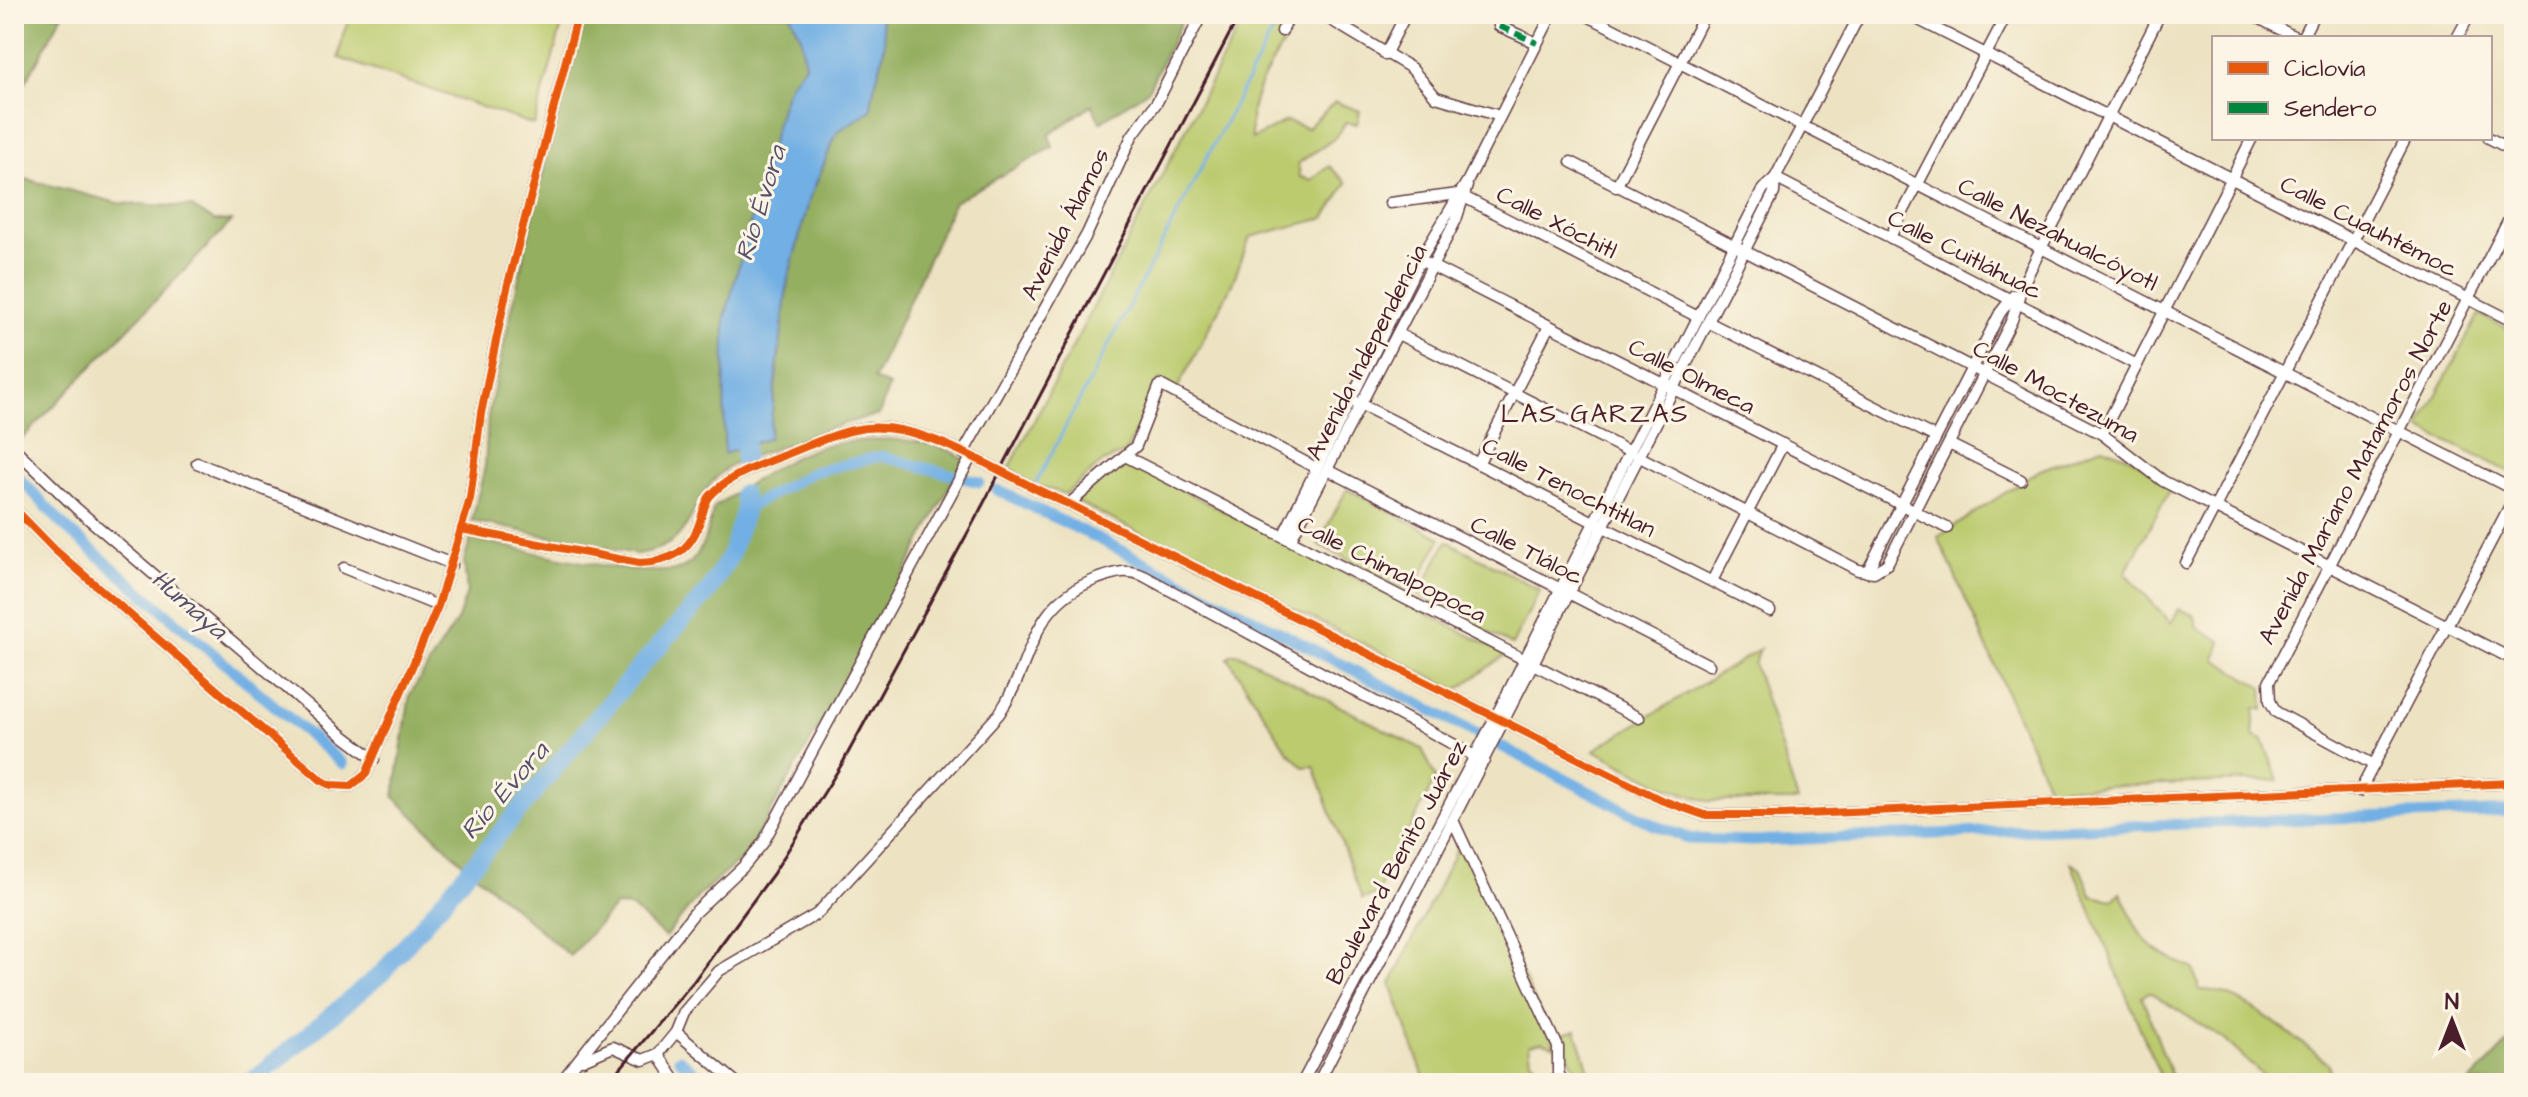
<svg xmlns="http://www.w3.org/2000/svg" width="2528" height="1097" font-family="'Architects Daughter',sans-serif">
  <rect width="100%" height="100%" fill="#fcf5e5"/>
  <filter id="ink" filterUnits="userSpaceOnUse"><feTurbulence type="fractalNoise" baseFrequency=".0125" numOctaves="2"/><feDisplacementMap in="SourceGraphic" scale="16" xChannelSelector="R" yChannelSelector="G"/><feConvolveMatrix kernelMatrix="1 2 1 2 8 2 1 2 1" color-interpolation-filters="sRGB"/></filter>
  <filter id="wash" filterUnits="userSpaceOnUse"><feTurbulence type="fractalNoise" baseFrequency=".006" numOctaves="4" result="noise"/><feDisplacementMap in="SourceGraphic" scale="32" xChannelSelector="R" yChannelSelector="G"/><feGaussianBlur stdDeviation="1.8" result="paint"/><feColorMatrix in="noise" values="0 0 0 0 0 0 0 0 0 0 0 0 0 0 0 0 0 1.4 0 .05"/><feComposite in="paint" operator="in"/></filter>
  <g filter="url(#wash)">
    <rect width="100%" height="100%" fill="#ede3c3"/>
    <g fill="#bbcb6e" stroke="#82754c" stroke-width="2">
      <polygon points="352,14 565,14 534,125 339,58 343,34"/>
      <path d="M1246 14H1301C1281 53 1243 93 1252 139L1286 121 1307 128 1335 102 1360 111 1357 124 1346 122C1331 147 1318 147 1298 164L1300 177 1311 180 1329 166 1347 183 1325 218 1250 237 1232 284 1177 390 1159 380 1126 452 1103 462 1065 494 1028 483 1010 467Z"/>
      <polygon points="2479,314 2514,332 2514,474 2419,428"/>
      <polygon points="2102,447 2134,459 2171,488 2125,573 2171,623 2179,609 2194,615 2198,628 2221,641 2215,659 2263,688 2264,710 2255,708 2253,736 2263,740 2278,780 2049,788 1938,537 2040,470"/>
      <polygon points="1129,463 1506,654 1457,690 1075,501 1106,474"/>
      <polygon points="1347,489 1441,538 1412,593 1318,544"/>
      <polygon points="1447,541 1540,590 1512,645 1418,596"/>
      <polygon points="1760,649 1754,664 1798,801 1707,801 1661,785 1594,750"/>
      <polygon points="1232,654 1239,654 1422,749 1436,778 1376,895 1362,899 1314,766 1304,767 1288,752 1228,658"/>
      <polygon points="1464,845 1555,1046 1543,1042 1529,1045 1531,1060 1547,1075 1546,1083 1426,1083 1391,984 1458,846"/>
      <path d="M2071 863 2080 869 2092 896 2113 900 2120 892C2143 941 2142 948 2194 969L2199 990C2240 987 2294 1039 2328 1063L2331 1075 2343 1083 2270 1082 2225 1040 2149 992 2142 997 2174 1083H2163Z"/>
      <polygon points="1576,1030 1593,1083 1582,1083 1559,1035"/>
    </g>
    <g fill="#94af61" stroke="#6f6746" stroke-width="2">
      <polygon points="14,14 63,14 14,103"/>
      <path d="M587 14H1185L1148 90 1100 122 1092 105 1049 135 1053 147 954 202 874 379 889 386 879 415C842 422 809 436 774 449 759 455 740 458 728 467 682 501 702 545 636 554L472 521 485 466 488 416 549 144Z"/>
      <polygon points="14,176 118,203 192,207 214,221 232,221 20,441 14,433"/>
      <path d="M887 439C916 441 940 442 964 459L888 605 746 855 700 894 665 937 631 907 615 906 570 956 466 866 394 797 410 694 458 619 467 592 464 560 471 539C513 547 644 580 679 569 703 561 708 528 714 507 749 485 784 457 824 446 844 441 867 441 887 439Z"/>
      <polygon points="2514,1036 2514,1083 2469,1083"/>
    </g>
    <path fill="#71afe4" stroke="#5e6788" stroke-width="2" d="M790 14H879C895 54 871 75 871 110L837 132 810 198 788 279 769 438 724 454 725 318 781 107 789 85 805 65 801 37Z"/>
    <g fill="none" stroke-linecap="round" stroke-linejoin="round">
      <polyline stroke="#71afe4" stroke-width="3" points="1035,485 1282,14"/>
      <g stroke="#71afe4" stroke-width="11">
        <polyline points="14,472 66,528 343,764"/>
        <polyline points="997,490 1099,539 1654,825 1691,839 1753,841 2514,811"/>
        <polyline points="745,509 813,472 881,456 979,482"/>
        <polyline points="679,1059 707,1083"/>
      </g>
      <g stroke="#71afe4" stroke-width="18">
        <polyline points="744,460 746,421"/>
        <polyline points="250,1083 382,973 639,668 709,591 730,556 745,509 743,494"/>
      </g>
    </g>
  </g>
  <g filter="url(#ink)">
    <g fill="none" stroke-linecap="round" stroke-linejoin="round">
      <defs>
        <g id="minor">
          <polyline points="1321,14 1411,68 1436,97 1500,116"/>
          <polyline points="1584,14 2514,490"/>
          <polyline points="1907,14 2514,322"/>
          <polyline points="2251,14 2297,38"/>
          <polyline points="1499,26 1537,43"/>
          <polyline points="1282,31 1290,14"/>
          <polyline points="2302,38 2314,14"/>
          <polyline points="2457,38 2470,14"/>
          <polyline points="1385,55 1406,14"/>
          <polyline points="2489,138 2514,151"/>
          <polyline points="1571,162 2102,434 2163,481 2514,660"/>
          <polyline points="1775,178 2137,365"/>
          <polyline points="1616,187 1705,14"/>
          <polyline points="1390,203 1458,194 1698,317"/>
          <polyline points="1890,237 2007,14"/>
          <polyline points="1420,260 1947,528"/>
          <polyline points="1708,322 1935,437"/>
          <polyline points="1398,334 1630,452"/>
          <polyline points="1350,399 1770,611"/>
          <polyline points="2102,434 2252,138"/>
          <polyline points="1949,444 2021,480"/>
          <polyline points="14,448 77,509 341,734 374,759"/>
          <polyline points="963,453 1087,234 1132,136 1157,102 1202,14"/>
          <polyline points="1638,456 1858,570 1874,572 1887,564 2012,320 2022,286 2160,14"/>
          <polyline points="1127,457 1639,718"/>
          <polyline points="197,463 452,564"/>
          <polyline points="1478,464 1549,326"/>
          <polyline points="1328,470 1709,665"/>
          <polyline points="1069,504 1136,446 1160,385 1316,468"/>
          <polyline points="14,508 55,550 321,780 331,785 351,786 366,774 438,606 470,499 481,413 507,288 578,14"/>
          <path d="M461 529 639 563C671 562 692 551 701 518 704 510 705 502 710 496 727 476 762 464 785 455 808 446 830 435 854 430 920 414 1007 480 1069 504L1661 800 1704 815H1782L2514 783"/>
          <polyline points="1283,536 1420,260 1468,180 1552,14"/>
          <polyline points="1291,539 1456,220 1467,186"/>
          <polyline points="2186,563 2406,138"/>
          <polyline points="344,568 438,606"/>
          <polyline points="1867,572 2000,313 2014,295"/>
          <polyline points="1712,581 1783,444"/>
          <polyline points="2374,765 2276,712 2270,701 2269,682 2514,210"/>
          <polyline points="2360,791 2514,498"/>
          <polyline points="1453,820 1558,1047 1558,1073 1564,1083"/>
          <path d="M676 1032 684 1012 719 971 817 914 999 714C1035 660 1027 605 1097 579 1114 573 1126 568 1144 576L1484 761"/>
          <polyline points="583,1060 613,1047 643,1060 658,1054"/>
          <polyline points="560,1083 695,912 744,866 763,843 970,459"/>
          <polyline points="677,1083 658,1054 676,1032 737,1083"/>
          <polyline points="1302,1083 1495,718 1763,189 1775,178"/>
          <polyline points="1318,1083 1774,193 1775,178 1860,14"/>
        </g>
      </defs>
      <use href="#minor" stroke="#623c42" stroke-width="13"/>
      <use href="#minor" stroke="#fff" stroke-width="10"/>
      <polyline stroke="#4a1f2b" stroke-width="3" points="608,1083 694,981 773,874 842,764 979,512 1240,14"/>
      <polyline stroke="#00873e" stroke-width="6" stroke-dasharray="12 6" stroke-linecap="butt" points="1499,26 1537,43"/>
      <defs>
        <g id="cycleway">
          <polyline points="14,508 55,550 321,780 331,785 351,786 366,774 438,606 470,499 481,413 507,288 578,14"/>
          <path d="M461 529 639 563C671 562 692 551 701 518 704 510 705 502 710 496 727 476 762 464 785 455 808 446 830 435 854 430 920 414 1007 480 1069 504L1661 800 1704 815H1782L2514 783"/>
        </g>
      </defs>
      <use href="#cycleway" stroke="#fcf5e5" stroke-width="13"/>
      <use href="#cycleway" stroke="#e8590c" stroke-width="8"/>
    </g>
  </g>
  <g text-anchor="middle" stroke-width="6" stroke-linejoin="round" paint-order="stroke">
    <g font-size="24" fill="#4a1f2b" stroke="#fcf5e5">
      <text transform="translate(1557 222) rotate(27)" y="8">Calle Xóchitl</text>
      <text transform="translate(1065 224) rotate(-63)" y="8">Avenida Álamos</text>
      <text transform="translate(2369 226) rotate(27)" y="8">Calle Cuauhtémoc</text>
      <text transform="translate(2058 234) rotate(27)" y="8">Calle Nezahualcóyotl</text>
      <text transform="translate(1965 254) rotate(27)" y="8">Calle Cuitláhuac</text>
      <text transform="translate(1366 352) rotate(-63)" y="8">Avenida Independencia</text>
      <text transform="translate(1692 376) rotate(27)" y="8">Calle Olmeca</text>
      <text transform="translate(2056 391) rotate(29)" y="8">Calle Moctezuma</text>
      <text transform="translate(2355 472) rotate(-62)" y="8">Avenida Mariano Matamoros Norte</text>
      <text transform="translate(1569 487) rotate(27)" y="8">Calle Tenochtitlan</text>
      <text transform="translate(1527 550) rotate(27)" y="8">Calle Tláloc</text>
      <text transform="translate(1392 569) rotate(27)" y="8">Calle Chimalpopoca</text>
      <text transform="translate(1396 862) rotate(-62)" y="8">Boulevard Benito Juárez</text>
    </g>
    <g font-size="26" font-style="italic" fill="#58516c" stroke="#fcf5e5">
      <text transform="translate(760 203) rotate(-73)" y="9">Río Évora</text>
      <text transform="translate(190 604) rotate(41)" y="9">Humaya</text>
      <text transform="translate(504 790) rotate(-49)" y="9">Río Évora</text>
    </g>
    <g font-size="26" letter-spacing="2" fill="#4a1f2b" stroke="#fcf5e5">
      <text x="1595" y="422">LAS GARZAS</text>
    </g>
  </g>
  <rect width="2528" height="1097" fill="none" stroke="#fcf5e5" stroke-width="48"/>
  <rect x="2212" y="36" width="280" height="104" fill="#fcf5e5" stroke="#b59f9b" stroke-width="2"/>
  <rect x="2228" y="62" width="40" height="12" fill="#e8590c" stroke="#b59f9b" stroke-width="2"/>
  <text x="2284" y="76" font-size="24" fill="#4a1f2b">Ciclovía</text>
  <rect x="2228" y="102" width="40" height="12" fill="#00873e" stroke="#b59f9b" stroke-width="2"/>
  <text x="2284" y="116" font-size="24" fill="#4a1f2b">Sendero</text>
  <g transform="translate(2452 1021)" stroke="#fcf5e5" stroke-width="6" paint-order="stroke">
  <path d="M0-6L14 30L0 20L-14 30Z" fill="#4a1f2b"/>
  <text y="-12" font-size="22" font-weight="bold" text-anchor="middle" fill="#4a1f2b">N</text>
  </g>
</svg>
